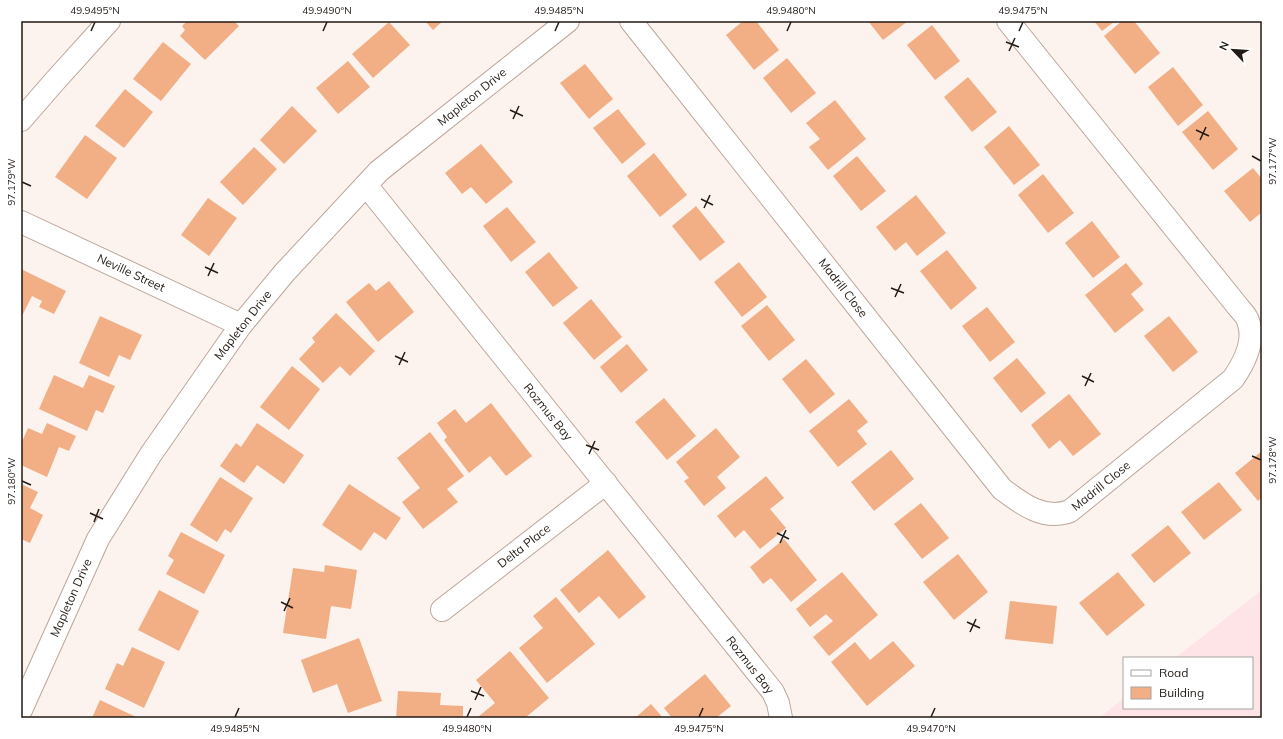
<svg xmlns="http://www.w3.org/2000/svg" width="1283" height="739" font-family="Mulish,sans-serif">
  <rect width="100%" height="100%" fill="#fdf3ee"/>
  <polygon fill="#ffe4e7" points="1262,590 1262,718 1099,718 1124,698 1124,708 1252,708 1252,658 1175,658"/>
  <g fill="#f2ae85">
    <polygon points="187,21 234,21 239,26 205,60 180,36 185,30 182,26"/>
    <polygon points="425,21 443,21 433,30"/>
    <polygon points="743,21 756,21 779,50 754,70 726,35"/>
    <polygon points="868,21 908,21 883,40"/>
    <polygon points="1094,21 1115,21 1102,31"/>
    <polygon points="1122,21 1134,21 1160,53 1135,74 1104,36"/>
    <polygon points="389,22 410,45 373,78 352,54"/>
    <polygon points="932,25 960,61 935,80 907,45"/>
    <polygon points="163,42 191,64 161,101 133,79"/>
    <polygon points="787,58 816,93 791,113 763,78"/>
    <polygon points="348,61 370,87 338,114 316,88"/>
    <polygon points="585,64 613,99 589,119 560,83"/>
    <polygon points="1173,67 1203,105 1178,126 1148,87"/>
    <polygon points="968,77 997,112 972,132 944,97"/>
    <polygon points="125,89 153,112 124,148 95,126"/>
    <polygon points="835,100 866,139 828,170 809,147 820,139 806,123"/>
    <polygon points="292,106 317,131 284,164 260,140"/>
    <polygon points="618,109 646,144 622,164 593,128"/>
    <polygon points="1208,111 1238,149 1213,170 1182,132"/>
    <polygon points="1009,126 1040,165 1014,185 984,147"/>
    <polygon points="85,135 117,158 87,199 55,177"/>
    <polygon points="481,144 513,182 486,204 471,187 462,194 445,173"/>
    <polygon points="254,147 277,169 243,205 220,182"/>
    <polygon points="654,153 687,195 660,217 627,176"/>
    <polygon points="857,156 886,191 861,211 833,176"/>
    <polygon points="1253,168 1262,179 1262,212 1250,222 1224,191"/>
    <polygon points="1043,174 1074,213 1048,233 1018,195"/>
    <polygon points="916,195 946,233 917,256 906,242 895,251 876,227"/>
    <polygon points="208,198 237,218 209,256 181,235"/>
    <polygon points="696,206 725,242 700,261 672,226"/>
    <polygon points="507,207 536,242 511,262 483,226"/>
    <polygon points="1092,221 1120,257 1093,278 1065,243"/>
    <polygon points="947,250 977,288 951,310 920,271"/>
    <polygon points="549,252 578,288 553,307 525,272"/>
    <polygon points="739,262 767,297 742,317 714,282"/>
    <polygon points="1126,263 1143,284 1131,294 1144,310 1115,333 1085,295"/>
    <polygon points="21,269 66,291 54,314 39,307 42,301 32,296 21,318"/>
    <polygon points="389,281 414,312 378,342 346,302 369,283 376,291"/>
    <polygon points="591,299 622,337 594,360 563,323"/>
    <polygon points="767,305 795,340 769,361 741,326"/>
    <polygon points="987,307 1015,342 990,362 962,326"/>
    <polygon points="336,313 375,351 350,376 340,366 323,383 299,359 315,342 312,338"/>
    <polygon points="100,316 142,335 130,360 119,355 109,377 79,363"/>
    <polygon points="1169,316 1198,352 1173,372 1144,336"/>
    <polygon points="627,344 648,370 621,393 600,367"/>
    <polygon points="1017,358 1046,393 1021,413 993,378"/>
    <polygon points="806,359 835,394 810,414 782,379"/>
    <polygon points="292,366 320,389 289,430 260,407"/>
    <polygon points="54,375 83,388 89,375 115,386 103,413 96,410 87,431 39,409"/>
    <polygon points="1069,394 1101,434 1073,456 1060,440 1049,449 1031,425"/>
    <polygon points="664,398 696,436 667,460 635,422"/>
    <polygon points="849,399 868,422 857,431 867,444 838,467 809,431"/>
    <polygon points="491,403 532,456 506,476 490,456 469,473 444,440 447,437 437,423 455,409 466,423"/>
    <polygon points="47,423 76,436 69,451 59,447 47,477 21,465 21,444 28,428 42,434"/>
    <polygon points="257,423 304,455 284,484 257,465 244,483 220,466 236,443 241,447"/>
    <polygon points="716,428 740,457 717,477 726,488 704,506 684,481 689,478 676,462"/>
    <polygon points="430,432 464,476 447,489 458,502 423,529 402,502 420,488 397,458"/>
    <polygon points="891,450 914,479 874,511 851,482"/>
    <polygon points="1262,451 1262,497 1258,501 1235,473"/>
    <polygon points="766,476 784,498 770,509 786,528 760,549 744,530 735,538 717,516"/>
    <polygon points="220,477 253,498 231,533 225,529 217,542 190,525"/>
    <polygon points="1219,482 1242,510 1204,540 1181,512"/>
    <polygon points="21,484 38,492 30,508 43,515 30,543 21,539"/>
    <polygon points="349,484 401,518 386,540 374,532 361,551 322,525"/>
    <polygon points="921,503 949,538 922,559 894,524"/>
    <polygon points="1168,525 1191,553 1154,583 1131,555"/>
    <polygon points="181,532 225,555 204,594 166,574 174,560 168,556"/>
    <polygon points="784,539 817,580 791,602 771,578 763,584 750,567"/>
    <polygon points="608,550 646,597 619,619 599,596 579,613 560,590"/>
    <polygon points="958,554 988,592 954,620 923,582"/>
    <polygon points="325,565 357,570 351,609 331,606 326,639 283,633 293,568 324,572"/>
    <polygon points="842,572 878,615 829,656 813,637 833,621 826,614 810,627 796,609"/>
    <polygon points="1118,572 1145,605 1107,636 1079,603"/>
    <polygon points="159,590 199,611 179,651 138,630"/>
    <polygon points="556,597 595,644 547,683 519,648 543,628 533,616"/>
    <polygon points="1010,601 1057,606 1053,644 1005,639"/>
    <polygon points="359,638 382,701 348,713 337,684 313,693 301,660"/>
    <polygon points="893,641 915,666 867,706 831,662 855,642 870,660"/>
    <polygon points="132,647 165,662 144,708 105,689 117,663 123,666"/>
    <polygon points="510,651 549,698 525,718 478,718 478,717 495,703 476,680"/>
    <polygon points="705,674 731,706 716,718 672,718 664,708"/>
    <polygon points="398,691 441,693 440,705 463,706 463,718 396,718"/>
    <polygon points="100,700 134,716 134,718 92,718"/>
    <polygon points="651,704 663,718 635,718"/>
  </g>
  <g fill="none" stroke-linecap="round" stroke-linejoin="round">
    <defs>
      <g id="minor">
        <path d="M631 21 1002 489C1022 504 1044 521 1070 511L1233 379C1244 363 1256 341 1248 321 1247 316 1242 312 1239 308L1008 21"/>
        <polyline points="21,120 54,82 109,21"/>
        <polyline points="366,185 773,692 778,703 781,718"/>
        <polyline points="21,222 241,325"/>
        <polyline points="442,610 606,483"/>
        <polyline points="21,710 98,539 151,454 241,325 285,272 379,171 568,21"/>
      </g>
    </defs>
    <use href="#minor" stroke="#bca69a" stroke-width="24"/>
    <use href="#minor" stroke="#fff" stroke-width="22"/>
  </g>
  <path fill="none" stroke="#221a15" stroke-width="1.5" d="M91 31 95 22M323 31 327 22M555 31 559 22M787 31 791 22M1019 31 1023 22M1006 42 1019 47M1009 51 1015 38M510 110 523 116M513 119 519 106M1196 130 1209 136M1200 140 1206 127M1252 156 1261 161M22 182 31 186M701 199 713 205M704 208 710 195M205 267 218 273M208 276 214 263M891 288 904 293M895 297 901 284M395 356 408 362M399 365 405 352M1082 376 1094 382M1085 386 1091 373M586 445 599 450M589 454 595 441M1252 456 1261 460M22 481 31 485M90 513 103 519M94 522 99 509M777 533 789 539M780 543 786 530M281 602 293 608M284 611 290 598M967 622 980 628M970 632 976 619M471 691 484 696M475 700 481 687M235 717 239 708M467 717 471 708M699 717 703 708M931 717 935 708"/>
  <g text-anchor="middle" stroke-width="3" stroke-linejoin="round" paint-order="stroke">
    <g font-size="12" fill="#221a15" stroke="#fff">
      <text transform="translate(472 97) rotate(-39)" y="4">Mapleton Drive</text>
      <text transform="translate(131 273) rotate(25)" y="4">Neville Street</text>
      <text transform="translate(843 288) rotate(52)" y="4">Madrill Close</text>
      <text transform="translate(243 325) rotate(-52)" y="4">Mapleton Drive</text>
      <text transform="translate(548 412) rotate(51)" y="4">Rozmus Bay</text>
      <text transform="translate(1101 486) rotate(-39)" y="4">Madrill Close</text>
      <text transform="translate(524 546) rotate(-38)" y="4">Delta Place</text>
      <text transform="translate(71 598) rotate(-66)" y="4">Mapleton Drive</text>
      <text transform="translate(750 665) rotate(52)" y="4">Rozmus Bay</text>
    </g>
  </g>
  <rect width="1283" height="739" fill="none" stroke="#ffffff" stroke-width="44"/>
  <rect x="1123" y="657" width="130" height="52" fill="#ffffff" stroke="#a7a3a1"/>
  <rect x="1131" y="670" width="20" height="6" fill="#ffffff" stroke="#a7a3a1"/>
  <text x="1159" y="677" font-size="12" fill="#221a15">Road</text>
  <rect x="1131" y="687" width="20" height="12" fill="#f2ae85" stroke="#a7a3a1"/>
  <text x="1159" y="697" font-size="12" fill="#221a15">Building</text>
  <g transform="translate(1233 50) rotate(295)" stroke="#ffffff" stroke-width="3" paint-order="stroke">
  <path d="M0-3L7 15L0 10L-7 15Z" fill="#221a15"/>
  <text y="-6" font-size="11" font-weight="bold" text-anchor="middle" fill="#221a15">N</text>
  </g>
  <rect x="22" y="22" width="1239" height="695" fill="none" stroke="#221a15" stroke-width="1.5"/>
  <g font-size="10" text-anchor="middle" fill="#221a15">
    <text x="95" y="14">49.9495°N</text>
    <text x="327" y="14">49.9490°N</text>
    <text x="559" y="14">49.9485°N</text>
    <text x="791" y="14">49.9480°N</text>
    <text x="1023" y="14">49.9475°N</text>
    <text transform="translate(1272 161) rotate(-90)" y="4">97.177°W</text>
    <text transform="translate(11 182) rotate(-90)" y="4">97.179°W</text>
    <text transform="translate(1272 460) rotate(-90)" y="4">97.178°W</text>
    <text transform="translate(11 481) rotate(-90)" y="4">97.180°W</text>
    <text x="235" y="732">49.9485°N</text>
    <text x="467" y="732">49.9480°N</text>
    <text x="699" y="732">49.9475°N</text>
    <text x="931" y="732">49.9470°N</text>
  </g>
</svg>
